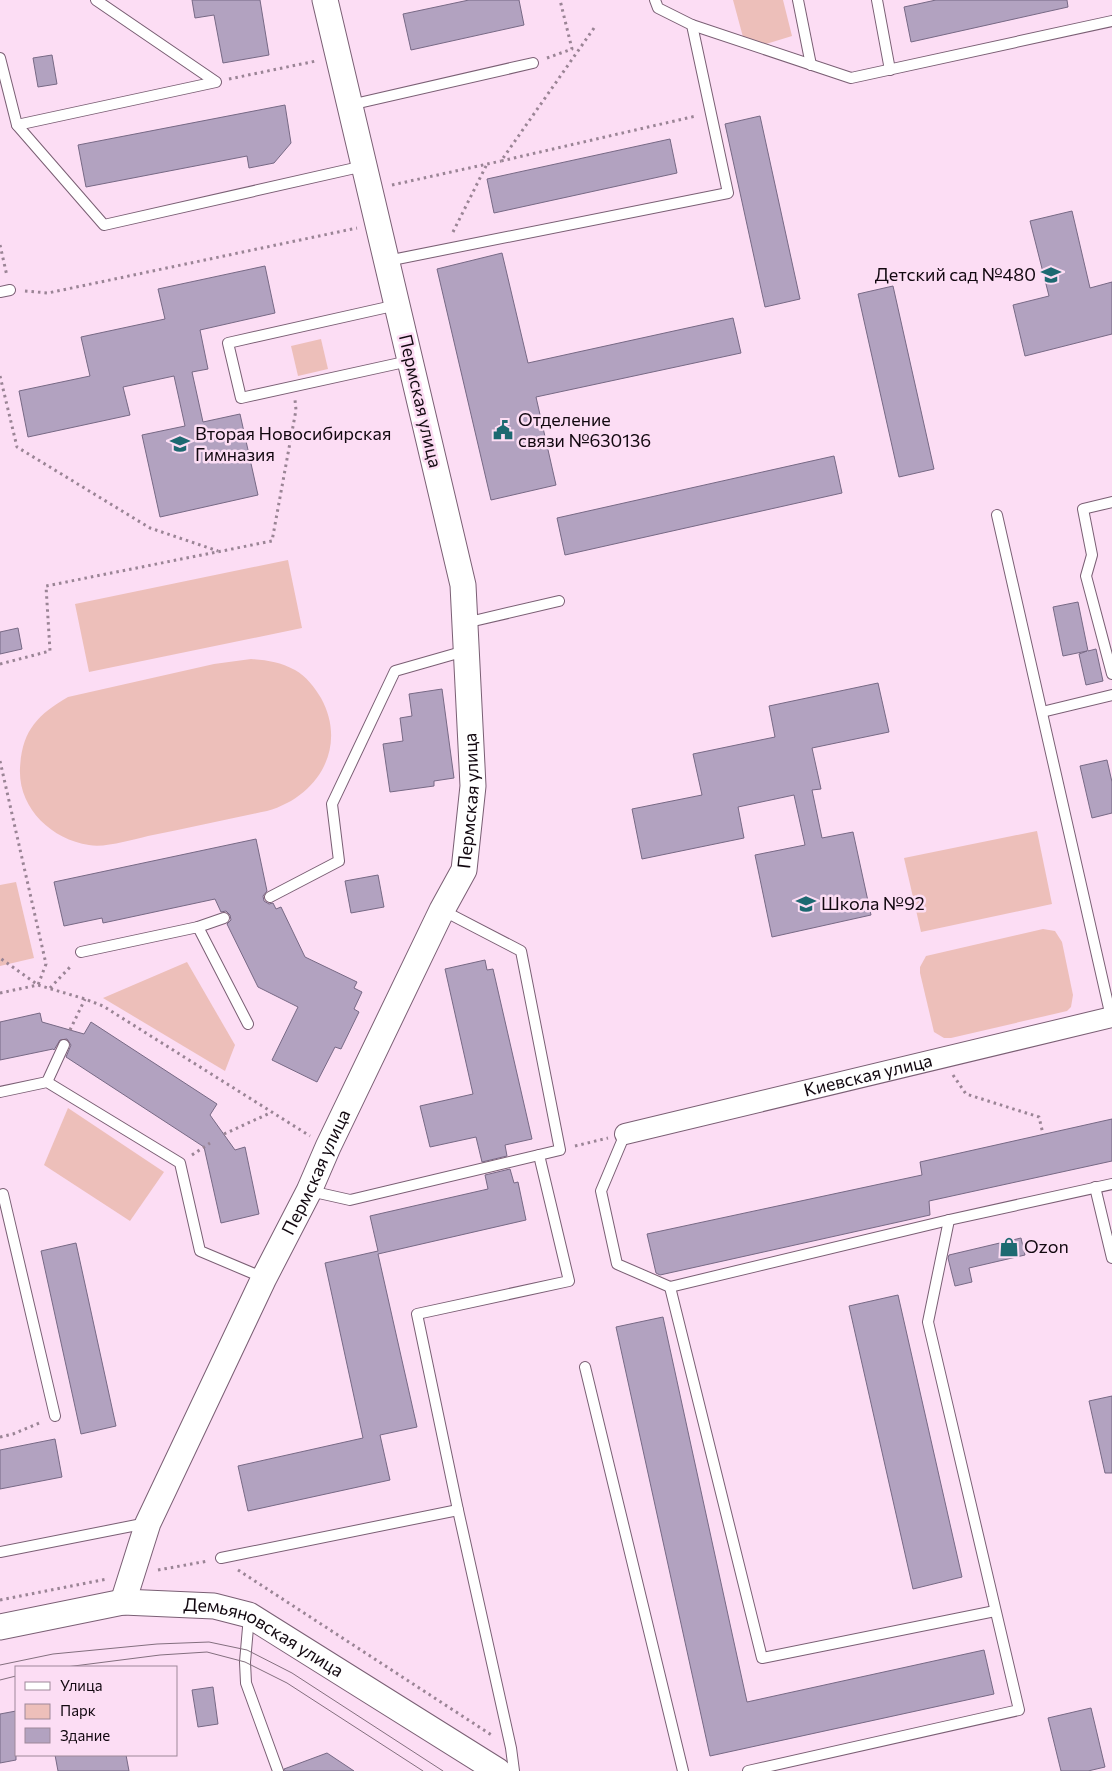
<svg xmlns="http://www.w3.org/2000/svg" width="1112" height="1771" font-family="Commissioner,sans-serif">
  <rect width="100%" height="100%" fill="#fcddf4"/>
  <g fill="#edbfba">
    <polygon points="733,0 783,0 792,36 766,44 743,37"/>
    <polygon points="321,339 328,369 298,376 291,346"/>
    <polygon points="288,560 302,628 89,672 75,604"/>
    <path d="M251 659C267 660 280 662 295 670 306 676 315 688 321 698 348 747 318 797 267 811 227 819 188 828 148 836 131 840 105 848 89 845 51 839 18 808 20 768 22 731 37 715 68 697L214 664Z"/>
    <polygon points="1037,831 1052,904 921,932 904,858"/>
    <polygon points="16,882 34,958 0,966 0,885"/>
    <polygon points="1043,929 1055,931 1062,942 1073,995 1071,1007 1067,1011 951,1038 944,1038 934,1032 920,973 920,967 926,956"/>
    <polygon points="187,962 235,1045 225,1071 103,998"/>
    <polygon points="68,1108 164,1172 130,1221 44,1165"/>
  </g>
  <g fill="#b2a2c0" stroke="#776985">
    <polygon points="192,0 260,0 269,55 223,63 214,15 195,18"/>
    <polygon points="469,0 519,0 524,25 411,50 403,14"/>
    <polygon points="936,0 1067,0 1068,7 911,42 904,7"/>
    <polygon points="52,55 57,84 38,87 33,58"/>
    <polygon points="285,105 291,143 274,163 249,168 247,156 86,187 78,145"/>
    <polygon points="760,116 800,299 765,307 725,124"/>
    <polygon points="670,139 677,173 494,213 487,179"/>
    <polygon points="1072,211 1090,288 1112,282 1112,334 1025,356 1013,305 1049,296 1030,221"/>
    <polygon points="502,253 528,363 733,318 741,353 536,397 556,485 491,500 437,269"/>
    <polygon points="265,266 275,313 200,330 208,369 192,372 203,422 240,414 258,495 160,517 142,435 185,426 174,376 123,387 130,415 28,437 19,391 90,376 81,337 165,319 158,289"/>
    <polygon points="893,286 934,469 899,477 858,294"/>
    <polygon points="834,456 842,493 565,555 557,518"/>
    <polygon points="1078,602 1088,651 1096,649 1103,681 1086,685 1079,654 1087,651 1063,656 1053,607"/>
    <polygon points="18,628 22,649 0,654 0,632"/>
    <polygon points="878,683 889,732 812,748 821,789 812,790 822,838 853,832 871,915 772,937 755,855 805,845 794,795 738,807 744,838 642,859 632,809 702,795 693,754 775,737 769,706"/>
    <polygon points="442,689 454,778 434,781 434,786 390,792 383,744 403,741 400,718 412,716 409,694"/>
    <polygon points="1107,760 1112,782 1112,813 1092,818 1080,766"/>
    <polygon points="256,839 267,891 263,896 264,901 269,904 273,903 276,909 281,907 305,957 357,982 354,988 362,992 354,1009 359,1012 341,1049 335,1047 317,1082 272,1060 298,1007 258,987 227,924 231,920 230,915 226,911 221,912 215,899 103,923 102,918 64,926 54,882"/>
    <polygon points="378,875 384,907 351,913 345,881"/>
    <polygon points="485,960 487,970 493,969 532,1139 505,1145 507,1156 482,1162 476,1137 430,1147 420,1106 473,1094 445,969"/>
    <polygon points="40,1013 42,1022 84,1034 91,1022 217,1104 210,1115 235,1150 245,1147 259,1214 221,1223 204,1147 66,1057 71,1045 67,1039 60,1040 54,1050 53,1049 0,1060 0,1022"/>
    <polygon points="1112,1119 1112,1161 929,1201 930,1215 660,1275 656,1273 647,1234 922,1175 920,1162"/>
    <polygon points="510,1169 514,1183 518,1182 526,1220 378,1254 417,1427 380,1435 390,1480 248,1511 238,1466 363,1438 325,1263 378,1251 370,1216 488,1189 485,1175"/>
    <polygon points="1021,1238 1025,1255 969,1268 972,1282 955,1286 948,1258 949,1255"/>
    <polygon points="76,1243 116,1426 81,1434 41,1251"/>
    <polygon points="898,1295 962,1577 913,1589 849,1306"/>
    <polygon points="663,1317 747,1702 984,1650 994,1694 710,1756 616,1327"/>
    <polygon points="1112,1396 1112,1473 1105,1473 1089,1401"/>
    <polygon points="55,1439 62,1477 0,1489 0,1450"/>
    <polygon points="213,1687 218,1724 198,1727 192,1690"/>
    <polygon points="1091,1708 1105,1767 1088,1771 1061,1771 1048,1718"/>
    <polygon points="16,1711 16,1760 0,1763 0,1714"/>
    <polygon points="327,1753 354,1771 285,1771 284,1769"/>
    <polygon points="55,1755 126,1755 129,1771 58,1771"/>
  </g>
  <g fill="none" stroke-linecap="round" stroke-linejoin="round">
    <defs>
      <g id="service">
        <polyline points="798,0 811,65"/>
        <polyline points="877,0 890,70"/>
        <polyline points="692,25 851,78 1112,21"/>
        <polyline points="0,58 17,125 104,225 364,166"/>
        <polyline points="350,105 533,63"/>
        <polyline points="17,125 216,82 96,0"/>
        <polyline points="387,261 728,193 692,25 658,8 655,0"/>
        <polyline points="0,292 10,290"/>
        <polyline points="397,305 228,343 241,398 409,361"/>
        <polyline points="1112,502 1083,509 1092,555 1086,576 1112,674"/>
        <polyline points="997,515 1111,1017"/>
        <polyline points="465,623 559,601"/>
        <polyline points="1042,712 1112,695"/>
        <polyline points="270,897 339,861 332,804 395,671 465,651"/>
        <polyline points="198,927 224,918"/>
        <polyline points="81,952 198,927 248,1024"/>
        <polyline points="47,1082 64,1045"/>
        <polyline points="0,1092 47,1082 180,1163 200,1251 264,1278"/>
        <polyline points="625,1134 601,1191 617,1264 670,1287 949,1220 1112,1184"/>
        <polyline points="1095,1187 1112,1258"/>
        <polyline points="310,1191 350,1200 560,1150 521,951 442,910"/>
        <polyline points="3,1194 55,1416"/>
        <polyline points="670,1287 762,1658 995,1611"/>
        <polyline points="585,1367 683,1771"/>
        <polyline points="0,1552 147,1523"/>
        <polyline points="221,1558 458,1510"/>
        <polyline points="249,1616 245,1662 246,1683 278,1771"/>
        <polyline points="514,1771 511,1748 458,1510 417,1314 569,1281 539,1155"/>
        <polyline points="748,1771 1019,1710 928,1322 949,1220"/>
      </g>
      <g id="minor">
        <path id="s1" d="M625 1134 1112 1017"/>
      </g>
      <g id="tertiary">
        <path id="s2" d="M123 1602 148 1523 264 1278 309 1191 328 1147 442 910 464 870 473 786 463 585 325 0"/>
        <path id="s3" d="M0 1627 123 1602 214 1606 249 1615 498 1771"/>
      </g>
    </defs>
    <use href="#service" stroke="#7a5f74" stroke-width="12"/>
    <use href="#minor" stroke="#7a5f74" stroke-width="22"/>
    <use href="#tertiary" stroke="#7a5f74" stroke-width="27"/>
    <g stroke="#9a8495" stroke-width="3" stroke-dasharray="2.5 4" stroke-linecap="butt">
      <polyline points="594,28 501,161 696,116"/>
      <polyline points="547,58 572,49 560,0"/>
      <polyline points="229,79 316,61"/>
      <polyline points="392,185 501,161"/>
      <polyline points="453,232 487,164"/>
      <polyline points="0,245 7,276"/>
      <polyline points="25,291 48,293 357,228"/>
      <polyline points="0,376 17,447 150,528 218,551"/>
      <polyline points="0,664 50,651 46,586 272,541 296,410 295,400"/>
      <polyline points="0,761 46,964 38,985 0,958"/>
      <polyline points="50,988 72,965"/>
      <polyline points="0,993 38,985 85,999 103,1006 310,1136"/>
      <polyline points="70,1030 85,999"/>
      <polyline points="953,1075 966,1094 1039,1117 1043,1134"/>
      <polyline points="224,1134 270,1113"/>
      <polyline points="575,1146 608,1138"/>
      <polyline points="192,1155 210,1143"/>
      <polyline points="0,1437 13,1434 42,1422"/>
      <polyline points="158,1570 208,1561"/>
      <polyline points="238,1570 493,1736"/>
      <polyline points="0,1600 107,1579"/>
    </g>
    <use href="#service" stroke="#fff" stroke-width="10"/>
    <use href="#minor" stroke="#fff" stroke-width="20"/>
    <use href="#tertiary" stroke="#fff" stroke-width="25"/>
    <g stroke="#836f7e" stroke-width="1">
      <polyline points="0,1665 53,1654 157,1644 209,1642 247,1650 292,1673 443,1771"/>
      <polyline points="66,1667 160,1655 207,1652 245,1662 287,1683 423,1771"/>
      <polyline points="0,1680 16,1676"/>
    </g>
  </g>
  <defs>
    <symbol id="school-bare" viewBox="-9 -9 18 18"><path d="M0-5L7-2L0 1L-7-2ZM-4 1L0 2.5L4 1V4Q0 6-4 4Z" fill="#1d6971" stroke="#fcddf4" stroke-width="2.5" paint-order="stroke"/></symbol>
    <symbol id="civic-bare" viewBox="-9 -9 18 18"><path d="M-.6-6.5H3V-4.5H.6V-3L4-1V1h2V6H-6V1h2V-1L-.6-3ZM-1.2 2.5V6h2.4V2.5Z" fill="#1d6971" stroke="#fcddf4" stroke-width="2.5" paint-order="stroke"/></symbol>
    <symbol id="shop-bare" viewBox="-9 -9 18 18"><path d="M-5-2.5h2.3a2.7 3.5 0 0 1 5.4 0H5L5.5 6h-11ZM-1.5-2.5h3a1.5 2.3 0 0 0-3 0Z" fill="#1d6971" stroke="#fcddf4" stroke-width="2.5" paint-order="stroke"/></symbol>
  </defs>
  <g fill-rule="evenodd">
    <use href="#school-bare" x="1037" y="261" width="28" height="28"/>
    <use href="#civic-bare" x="489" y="416" width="28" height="28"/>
    <use href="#school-bare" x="166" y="430" width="28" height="28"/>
    <use href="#school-bare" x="792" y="890" width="28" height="28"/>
    <use href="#shop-bare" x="995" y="1233" width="28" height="28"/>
  </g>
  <g text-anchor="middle" stroke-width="5" stroke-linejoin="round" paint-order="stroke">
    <g font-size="18" fill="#120810" stroke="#fcddf4" text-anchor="start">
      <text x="1036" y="281" text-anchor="end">Детский сад №480</text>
      <text x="518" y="426">Отделение<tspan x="518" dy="21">связи №630136</tspan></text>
      <text x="195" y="440">Вторая Новосибирская<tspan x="195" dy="21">Гимназия</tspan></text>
      <text x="821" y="910">Школа №92</text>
      <text x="1024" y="1253">Ozon</text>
    </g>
    <g font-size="18" fill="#120810" stroke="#fcddf4">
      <text transform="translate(420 401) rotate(77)" y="6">Пермская улица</text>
      <text dy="6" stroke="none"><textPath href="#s2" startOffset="878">Пермская улица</textPath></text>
      <text dy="6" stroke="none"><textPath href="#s1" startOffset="250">Киевская улица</textPath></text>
      <text dy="6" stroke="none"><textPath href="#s2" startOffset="472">Пермская улица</textPath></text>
      <text dy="6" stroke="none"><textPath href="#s3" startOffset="274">Демьяновская улица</textPath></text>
    </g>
  </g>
  <rect x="15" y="1666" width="162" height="90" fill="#fcddf4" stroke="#9e8899"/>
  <rect x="25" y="1682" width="25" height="8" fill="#ffffff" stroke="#9e8899"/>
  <text x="60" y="1691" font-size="15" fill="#120810">Улица</text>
  <rect x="25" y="1704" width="25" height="15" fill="#edbfba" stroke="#9e8899"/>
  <text x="60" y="1716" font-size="15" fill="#120810">Парк</text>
  <rect x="25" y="1728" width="25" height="15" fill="#b2a2c0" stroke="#9e8899"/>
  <text x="60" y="1741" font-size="15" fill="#120810">Здание</text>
</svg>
